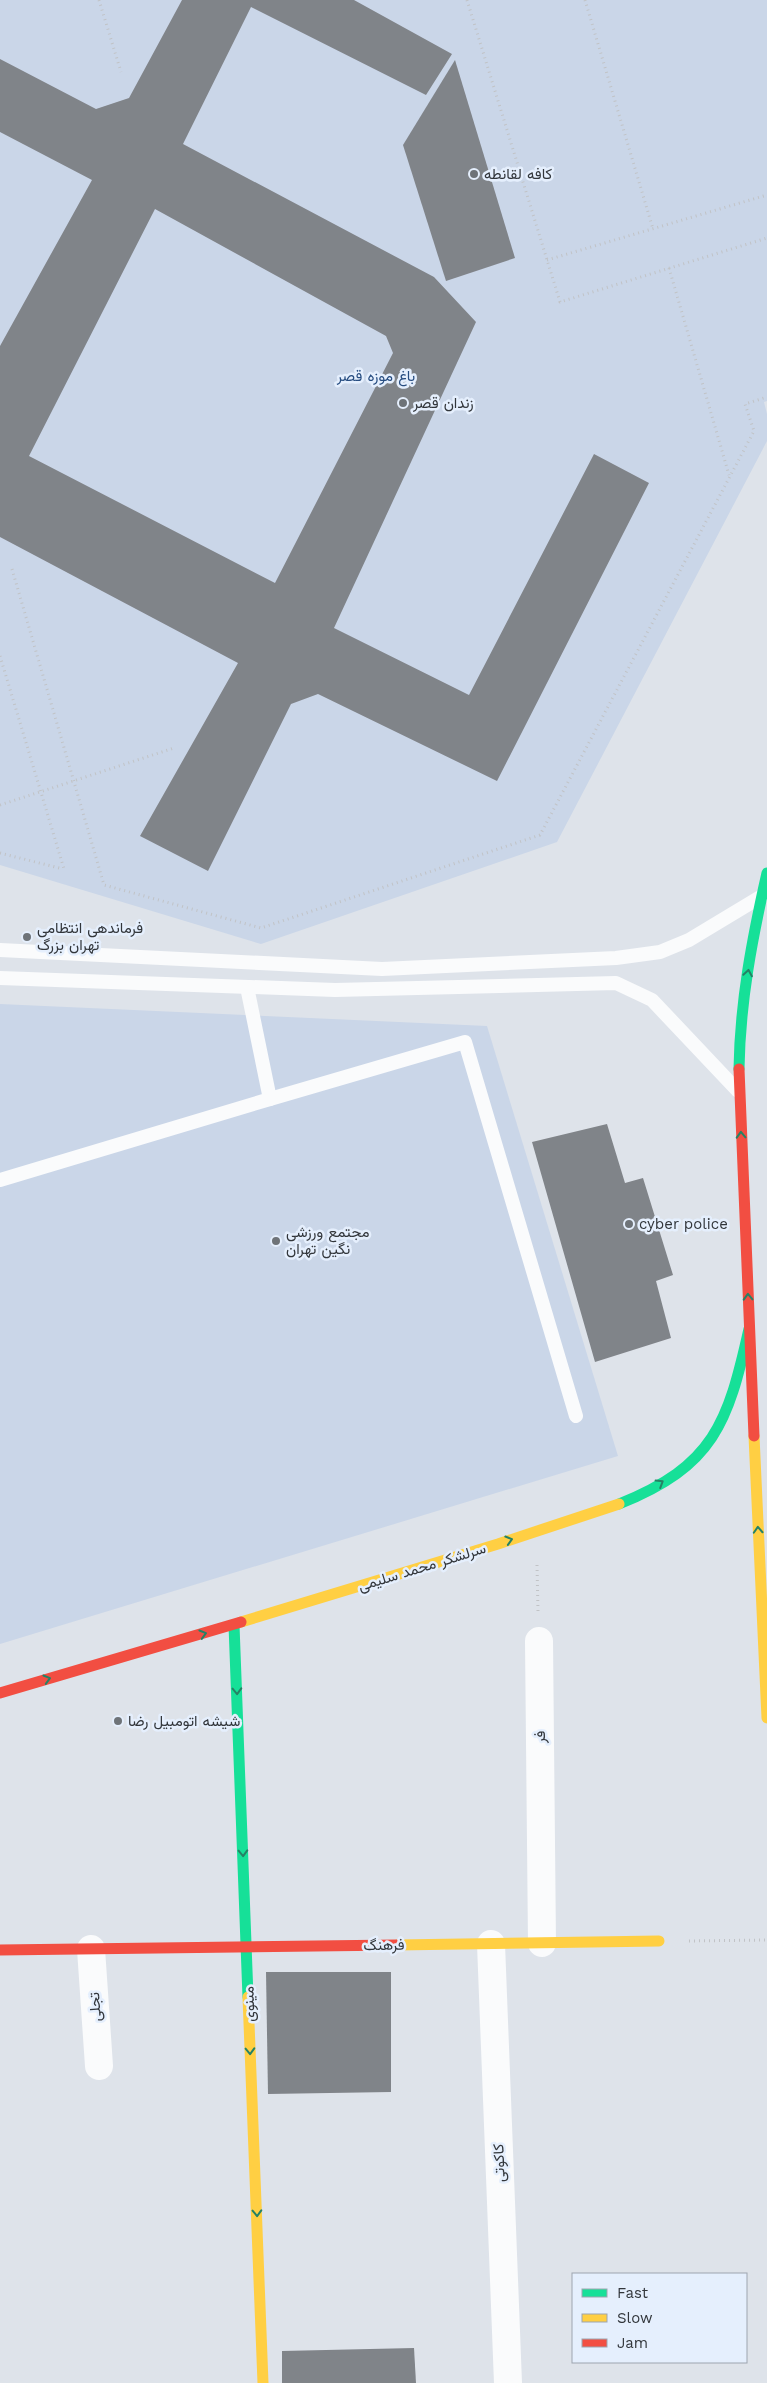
<svg xmlns="http://www.w3.org/2000/svg" width="767" height="2383" font-family="'Work Sans',Vazirmatn,sans-serif">
  <rect width="100%" height="100%" fill="#dee3ea"/>
  <g fill="#cad6e8">
    <polygon points="0,0 767,0 767,401 764,402 767,414 767,441 557,842 261,944 0,865"/>
    <polygon points="0,1004 487,1026 618,1456 0,1644"/>
  </g>
  <g fill="#808489" fill-rule="evenodd">
    <path d="M182 0H354L452 54 426 95 251 7 183 144 434 277 476 322 334 628 469 695 594 454 649 483 497 781 318 694 291 704 208 871 140 836 238 663 0 537V346L92 180 0 132V59L96 109 129 98ZM155 209 386 336 393 353 275 583 29 456Z"/>
    <polygon points="455,60 515,258 446,281 403,145"/>
    <polygon points="607,1124 625,1183 643,1178 673,1275 656,1281 671,1338 595,1362 532,1142"/>
    <polygon points="266,1972 391,1972 391,2092 268,2094"/>
    <polygon points="414,2348 416,2383 282,2383 282,2351"/>
  </g>
  <g fill="none" stroke-linecap="round" stroke-linejoin="round">
    <g stroke="#c1c3c6" stroke-width="3" stroke-dasharray="1 4" stroke-linecap="butt">
      <polyline points="99,0 121,72"/>
      <polyline points="467,0 560,302 767,238"/>
      <polyline points="585,0 653,229"/>
      <polyline points="547,260 767,195"/>
      <polyline points="669,268 729,475"/>
      <polyline points="12,569 104,885 261,928 540,835 754,431 745,404 767,397"/>
      <polyline points="0,656 64,869"/>
      <polyline points="0,805 174,748"/>
      <polyline points="0,853 63,869"/>
      <polyline points="537,1565 538,1611"/>
      <polyline points="689,1941 767,1940"/>
    </g>
    <g stroke="#fafbfc" stroke-width="14">
      <polyline points="0,950 382,969 616,958 660,952 689,940 762,896"/>
      <polyline points="0,978 335,990 616,983 652,1000 738,1091"/>
      <polyline points="270,1099 465,1042 576,1416"/>
      <polyline points="0,1180 270,1099 247,987"/>
    </g>
    <g stroke="#fafbfc" stroke-width="28">
      <polyline points="539,1641 542,1943"/>
      <polyline points="491,1944 508,2383"/>
      <polyline points="91,1949 99,2066"/>
    </g>
    <g stroke="#16e098" stroke-width="11">
      <path d="M739 1069C740 1002 752 939 767 873"/>
      <path d="M619 1504C714 1466 728 1423 749 1329"/>
      <polyline points="234,1625 248,1997"/>
    </g>
    <g stroke="#ffcf43" stroke-width="11">
      <polyline points="754,1436 767,1718"/>
      <polyline points="241,1622 498,1544 619,1504"/>
      <polyline points="397,1945 659,1941"/>
      <polyline points="248,1997 263,2383"/>
    </g>
    <g stroke="#f24e42" stroke-width="11">
      <polyline points="739,1069 754,1436"/>
      <polyline points="0,1693 241,1622"/>
      <polyline points="0,1950 397,1945"/>
    </g>
  </g>
  <defs><path id="oneway-chevron" d="M-2-3.5L2.5 0L-2 3.5" fill="none" stroke-width="1.6" stroke-linecap="round" stroke-linejoin="round" transform="scale(1.25)"/></defs>
  <g stroke="#258265">
    <use href="#oneway-chevron" transform="translate(748 973) rotate(-81)"/>
    <use href="#oneway-chevron" transform="translate(741 1135) rotate(-92)"/>
    <use href="#oneway-chevron" transform="translate(748 1297) rotate(-92)"/>
    <use href="#oneway-chevron" transform="translate(660 1483) rotate(-32)"/>
    <use href="#oneway-chevron" transform="translate(758 1530) rotate(-93)"/>
    <use href="#oneway-chevron" transform="translate(509 1540) rotate(-17)"/>
    <use href="#oneway-chevron" transform="translate(203 1634) rotate(-16)"/>
    <use href="#oneway-chevron" transform="translate(47 1679) rotate(-16)"/>
    <use href="#oneway-chevron" transform="translate(237 1691) rotate(88)"/>
    <use href="#oneway-chevron" transform="translate(243 1853) rotate(88)"/>
    <use href="#oneway-chevron" transform="translate(250 2051) rotate(88)"/>
    <use href="#oneway-chevron" transform="translate(257 2213) rotate(88)"/>
  </g>
  <g fill="#6e7378" stroke="#e5effd" stroke-width="2">
    <circle cx="474" cy="174" r="5"/>
    <circle cx="403" cy="403" r="5"/>
    <circle cx="27" cy="937" r="5"/>
    <circle cx="629" cy="1224" r="5"/>
    <circle cx="276" cy="1241" r="5"/>
    <circle cx="118" cy="1721" r="5"/>
  </g>
  <g text-anchor="middle" stroke-width="5" stroke-linejoin="round" paint-order="stroke">
    <g font-size="15" fill="#32363b" stroke="#e5effd" text-anchor="start">
      <text x="484" y="179">کافه لقانطه</text>
      <text x="413" y="408">زندان قصر</text>
      <text x="37" y="933">فرماندهی انتظامی<tspan x="37" dy="17">تهران بزرگ</tspan></text>
      <text x="639" y="1229">cyber police</text>
      <text x="286" y="1237">مجتمع ورزشی<tspan x="286" dy="17">نگین تهران</tspan></text>
      <text x="128" y="1726">شیشه اتومبیل رضا</text>
    </g>
    <g font-size="15" fill="#274d81" stroke="#e5effd">
      <text x="376" y="381">باغ موزه قصر</text>
    </g>
    <g font-size="15" fill="#32363b" stroke="#e5effd">
      <text transform="translate(422 1567) rotate(-17)" y="5">سرلشکر محمد سلیمی</text>
      <text transform="translate(540 1737) rotate(-91)" y="5">فر</text>
      <text transform="translate(384 1945) rotate(-1)" y="5">فرهنگ</text>
      <text transform="translate(249 2004) rotate(-92)" y="5">مینوی</text>
      <text transform="translate(95 2007) rotate(-94)" y="5">تجلی</text>
      <text transform="translate(499 2163) rotate(-92)" y="5">کاکوتی</text>
    </g>
  </g>
  <rect x="572" y="2273" width="175" height="90" fill="#e5effd" stroke="#9da5af"/>
  <rect x="582" y="2289" width="25" height="8" fill="#16e098" stroke="#9da5af"/>
  <text x="617" y="2298" font-size="15" fill="#32363b">Fast</text>
  <rect x="582" y="2314" width="25" height="8" fill="#ffcf43" stroke="#9da5af"/>
  <text x="617" y="2323" font-size="15" fill="#32363b">Slow</text>
  <rect x="582" y="2339" width="25" height="8" fill="#f24e42" stroke="#9da5af"/>
  <text x="617" y="2348" font-size="15" fill="#32363b">Jam</text>
</svg>
